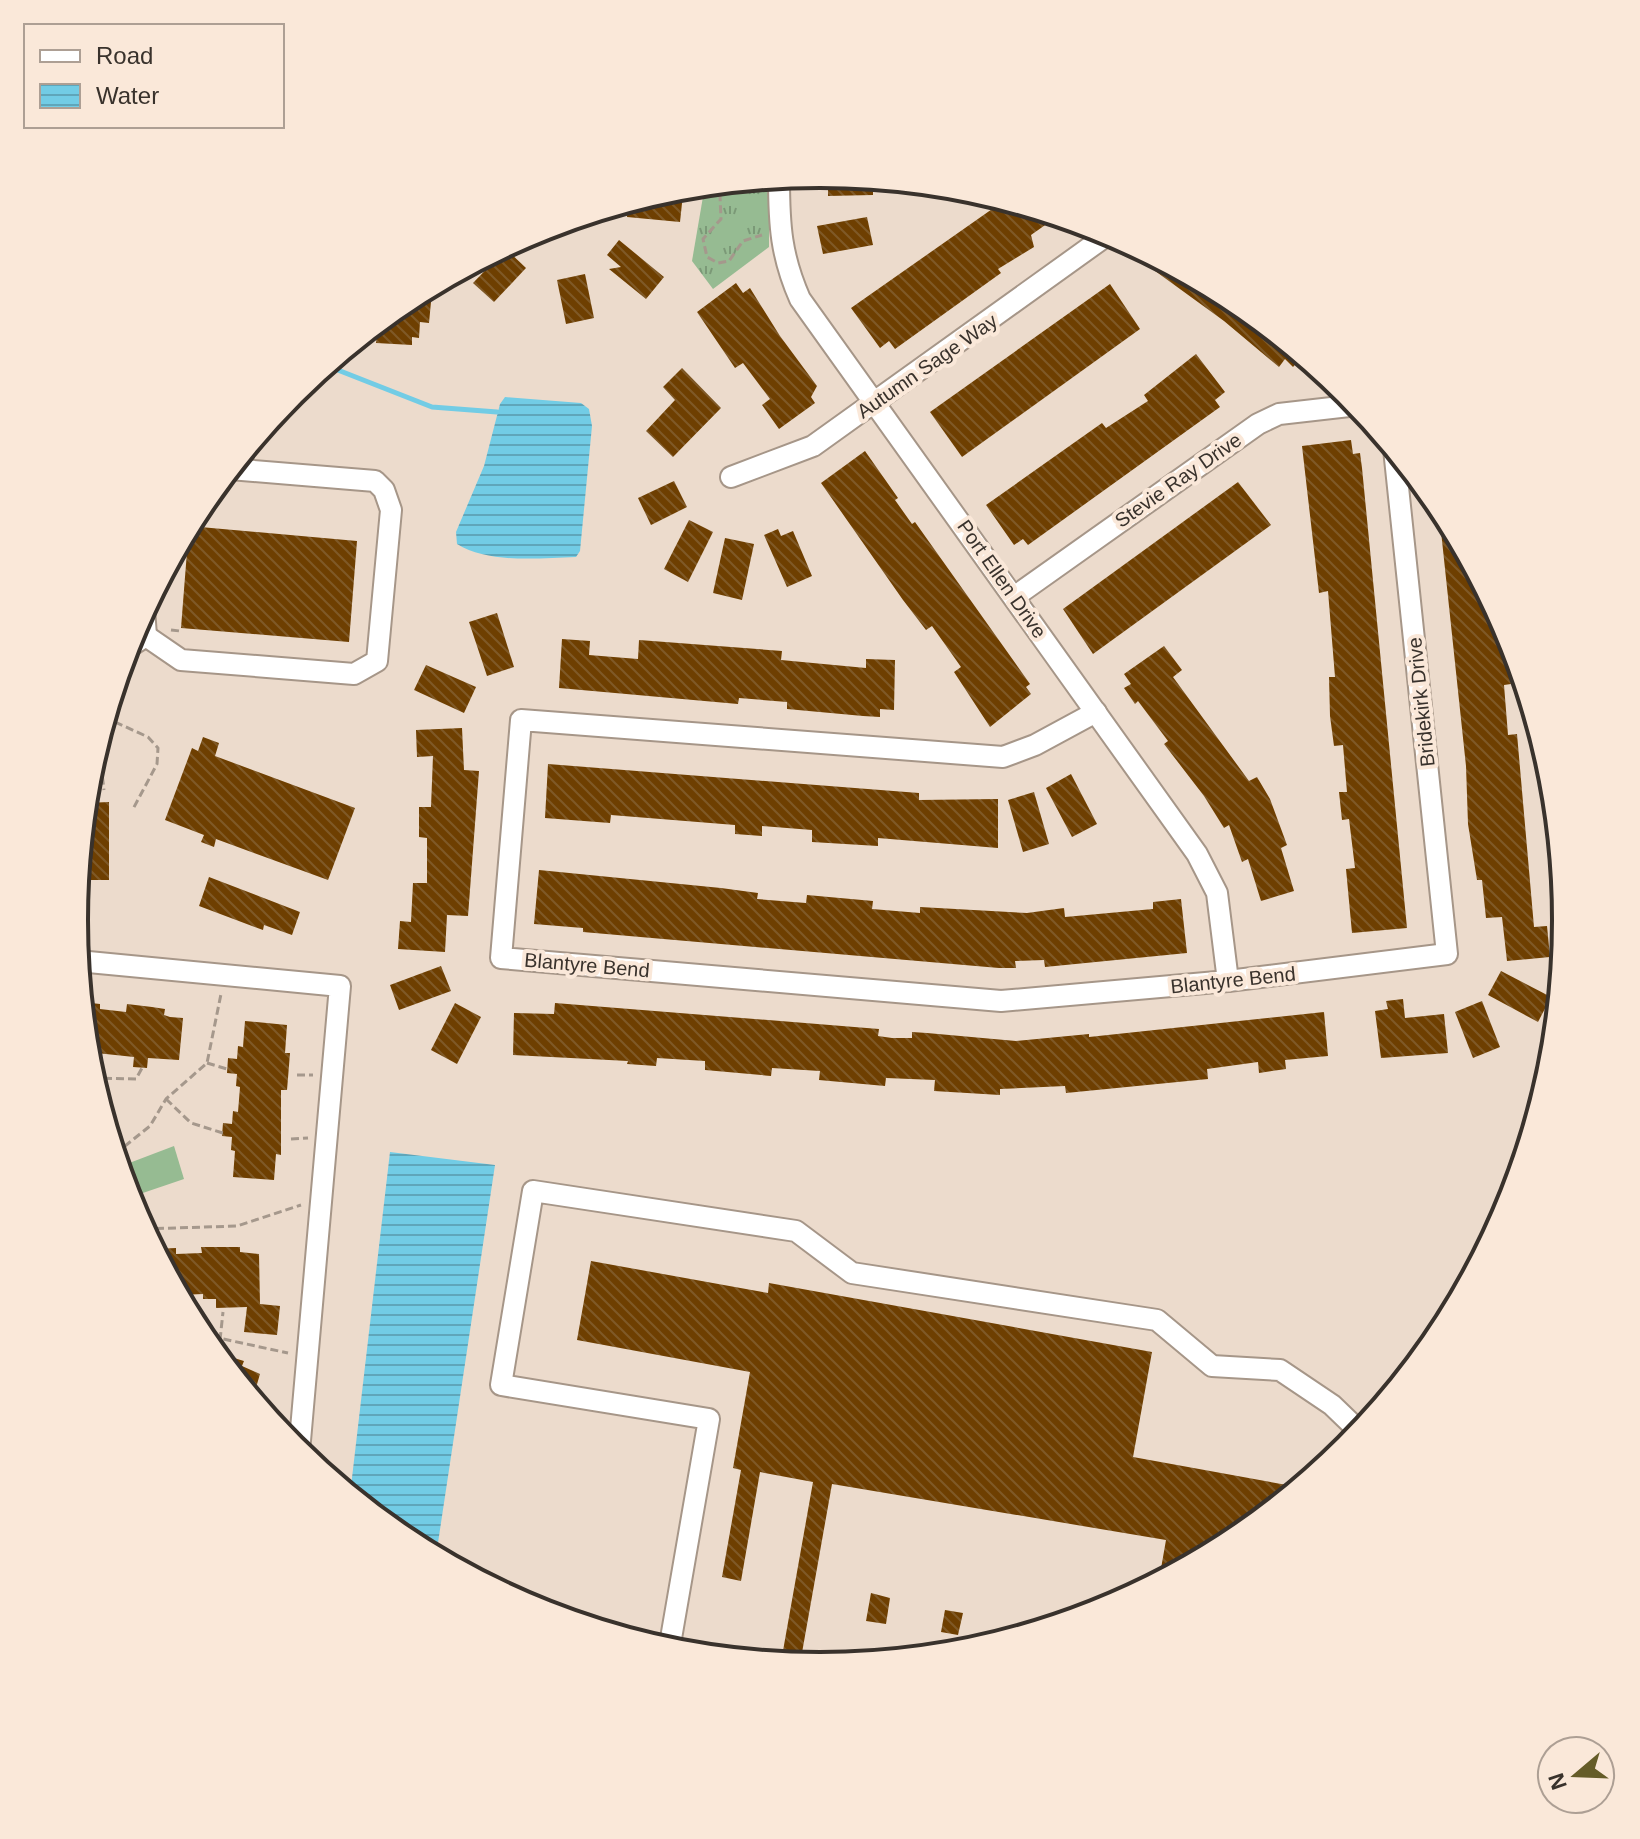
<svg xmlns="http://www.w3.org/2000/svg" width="1640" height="1839" font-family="Helvetica,sans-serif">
  <defs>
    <pattern id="grass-tufts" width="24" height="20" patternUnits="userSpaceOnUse" patternTransform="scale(2)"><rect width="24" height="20" fill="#96bb92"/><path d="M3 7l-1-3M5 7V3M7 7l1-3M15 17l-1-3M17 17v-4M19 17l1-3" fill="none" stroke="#7b9977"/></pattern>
    <pattern id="water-rules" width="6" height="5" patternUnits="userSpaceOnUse" patternTransform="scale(2)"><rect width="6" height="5" fill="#72cce5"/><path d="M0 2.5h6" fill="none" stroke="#5fa6ba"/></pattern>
    <pattern id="building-back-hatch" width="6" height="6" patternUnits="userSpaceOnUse" patternTransform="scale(2)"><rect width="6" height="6" fill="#6e3f01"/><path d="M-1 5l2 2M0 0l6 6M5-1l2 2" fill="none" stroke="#7f5927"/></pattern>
  </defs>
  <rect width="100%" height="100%" fill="#ecdbcc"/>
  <polygon fill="url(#grass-tufts)" points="769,179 769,247 713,289 692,261 705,185"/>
  <polygon fill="#96bb92" points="174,1146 184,1179 134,1196 124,1165"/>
  <g fill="url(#water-rules)">
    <path d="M505 397 581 403 589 409 592 426 580 551 576 557C539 558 489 564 457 544L456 532 484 466 500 404Z"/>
    <polygon points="390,1152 495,1165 436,1556 405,1540 350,1495"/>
  </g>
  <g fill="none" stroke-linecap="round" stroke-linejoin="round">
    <polyline stroke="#72cce5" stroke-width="5" points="325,365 432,407 497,412"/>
  </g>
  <g fill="url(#building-back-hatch)">
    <polygon points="823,174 873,179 873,195 828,196 828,188 823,188"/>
    <polygon points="662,192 683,194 680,222 627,217 628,202"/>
    <polygon points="1005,200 1058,216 1031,235 1034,247 998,269 1001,273 895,349 889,341 880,348 851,308"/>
    <polygon points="867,217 873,245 823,254 817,226"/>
    <polygon points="619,240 664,277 646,299 609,269 621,267 607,255"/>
    <polygon points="1133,245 1235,299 1303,356 1293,367 1285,359 1279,367 1224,321 1129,252"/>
    <polygon points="506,249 526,268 494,302 473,283"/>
    <polygon points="585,274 594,318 566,324 557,280"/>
    <polygon points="736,283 743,293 750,288 780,336 817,386 811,397 815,403 779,429 762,405 770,399 743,363 735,368 697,312"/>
    <polygon points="1110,284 1140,329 962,457 930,412"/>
    <polygon points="404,300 431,302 429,323 420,322 419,338 412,337 412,345 376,343 378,322"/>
    <polygon points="1196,354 1225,392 1215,400 1220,407 1028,545 1023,539 1014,545 986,505 1102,423 1106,428 1148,401 1144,395"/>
    <polygon points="682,368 721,408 673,457 646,431 675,400 663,387"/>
    <polygon points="1351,440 1353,454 1360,453 1362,468 1407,928 1352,933 1346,869 1355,868 1349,819 1342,820 1339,792 1347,792 1343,745 1334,746 1330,716 1329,677 1335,677 1328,591 1319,593 1302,446"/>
    <polygon points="865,451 898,498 895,500 912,524 915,522 1030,684 1026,687 1031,694 990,727 954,672 961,667 932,626 926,630 903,600 821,483"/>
    <polygon points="674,481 687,507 651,525 638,498"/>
    <polygon points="1238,482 1271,525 1093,654 1063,609"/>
    <polygon points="1438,503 1507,629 1511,684 1504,685 1508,735 1517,734 1534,927 1547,926 1550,957 1507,961 1502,917 1486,918 1482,880 1477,880 1468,824 1466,766"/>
    <polygon points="689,520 713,532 688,582 664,569"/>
    <polygon points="189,526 357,541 349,642 181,628"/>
    <polygon points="778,529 781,536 793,531 812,576 787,587 764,535"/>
    <polygon points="725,538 754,544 742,600 713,593"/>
    <polygon points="497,613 514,667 487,676 469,622"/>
    <polygon points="562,639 590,641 589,655 638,659 639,640 782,651 781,660 866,668 866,659 895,660 894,710 880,709 880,717 863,716 787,709 787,702 739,698 738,704 559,688"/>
    <polygon points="1164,646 1182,670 1173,677 1249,781 1257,777 1270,799 1287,845 1281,848 1294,891 1261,901 1248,859 1242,862 1229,825 1224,828 1204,796 1164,744 1168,741 1138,701 1135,704 1124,688 1131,684 1124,674"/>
    <polygon points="426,665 476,687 464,713 414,690"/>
    <polygon points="462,728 464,770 479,771 468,916 447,915 445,952 398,949 400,921 411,922 413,883 427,883 427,838 419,837 419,807 431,807 433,756 417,757 416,730"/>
    <polygon points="203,737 219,743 215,756 355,808 328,880 216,839 214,847 201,842 204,835 165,820 192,748 198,751"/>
    <polygon points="548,764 919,793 919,800 998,799 998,848 878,838 878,846 812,842 812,830 762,826 762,836 735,834 735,825 611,815 610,823 545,818"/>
    <polygon points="1071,774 1097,824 1072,837 1046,788"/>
    <polygon points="1034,792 1049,844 1023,852 1008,800"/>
    <polygon points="109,802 109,880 78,880 86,803"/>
    <polygon points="539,870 721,888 758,893 757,899 806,903 807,895 873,901 872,909 920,913 920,907 1027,913 1064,908 1065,917 1153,909 1153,902 1181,899 1187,953 1045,967 1044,960 1015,961 1016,968 999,968 583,932 583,928 534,924"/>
    <polygon points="209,877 300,912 292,935 264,925 263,930 199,906"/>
    <polygon points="441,966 451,991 399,1010 390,985"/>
    <polygon points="1501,971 1551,997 1538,1022 1488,995"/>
    <polygon points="1403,999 1405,1018 1444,1014 1448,1053 1381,1058 1375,1011 1388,1009 1386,1001"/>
    <polygon points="1482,1001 1500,1047 1473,1058 1455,1012"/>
    <polygon points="82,1002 100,1004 100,1009 126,1012 127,1004 152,1007 165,1009 164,1015 170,1017 183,1018 179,1060 148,1058 147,1068 133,1067 134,1057 87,1052"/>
    <polygon points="455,1003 481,1017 457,1064 431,1050"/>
    <polygon points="555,1003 879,1029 878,1036 892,1038 912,1038 912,1032 927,1033 1016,1041 1089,1034 1089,1037 1324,1012 1328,1056 1285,1060 1286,1069 1259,1073 1258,1062 1207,1069 1208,1079 1066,1093 1065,1086 1000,1089 1000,1095 934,1091 935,1080 886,1078 885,1086 819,1080 820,1071 772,1068 771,1076 705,1070 705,1061 657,1058 656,1066 627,1064 628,1061 513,1055 514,1013 554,1014"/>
    <polygon points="245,1021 287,1025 285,1053 290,1053 288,1078 287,1090 281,1090 281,1155 276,1154 274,1180 233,1177 235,1151 231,1150 232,1137 222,1136 223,1123 232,1124 233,1111 238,1112 240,1087 236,1086 237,1074 227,1073 228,1058 237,1059 238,1046 243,1047"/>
    <polygon points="201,1247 240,1247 240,1252 259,1254 260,1304 280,1306 277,1335 244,1332 247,1307 216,1308 216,1299 203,1299 203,1294 179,1295 154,1249 176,1248 176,1254 202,1253"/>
    <polygon points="591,1261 768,1293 769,1283 1152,1352 1133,1457 1298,1487 1234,1540 1159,1580 1166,1540 832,1484 800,1664 781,1662 813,1482 760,1472 741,1581 722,1577 741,1470 733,1468 750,1372 577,1340"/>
    <polygon points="214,1352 244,1361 242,1366 260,1374 253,1398"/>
    <polygon points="871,1593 890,1598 886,1624 866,1621"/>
    <polygon points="945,1610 963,1613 958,1635 941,1632"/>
  </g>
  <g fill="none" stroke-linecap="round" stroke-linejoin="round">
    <defs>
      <g id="minor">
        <path d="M779 178C779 225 781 256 800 299L1197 854 1217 893 1228 981"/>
        <polyline points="731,477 813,446 1110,233"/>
        <polyline points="1014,597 1258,424 1279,414 1358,405"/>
        <polyline points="146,636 181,660 354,674 377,661 391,510 384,490 375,481 230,469"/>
        <polyline points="127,648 146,636 144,609"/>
        <polyline points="1096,712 1035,745 1003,757 521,720 501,958 1001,1001 1228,981 1447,954 1394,449"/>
        <polyline points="78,961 340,986 299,1452"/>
        <polyline points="669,1650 709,1419 501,1385 533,1191 796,1231 852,1273 1157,1320 1212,1366 1280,1370 1332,1405 1360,1432"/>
      </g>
    </defs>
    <use href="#minor" stroke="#a69688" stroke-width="24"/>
    <g stroke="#a5988c" stroke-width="3" stroke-dasharray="8 4" stroke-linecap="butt">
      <polyline points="727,183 720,196 721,219 703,239 707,257 718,263 729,261 743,241 762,235"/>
      <polyline points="171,630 180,631"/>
      <polyline points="115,722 148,737 158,748 157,764 133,809"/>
      <polyline points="98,741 104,790"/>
      <polyline points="207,1063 227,1069"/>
      <polyline points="297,1075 313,1075"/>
      <polyline points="92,1078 136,1079 142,1068"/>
      <polyline points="166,1099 191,1123 223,1133"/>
      <polyline points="291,1139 308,1138"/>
      <polyline points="115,1154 150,1126 166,1099 207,1063 221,994"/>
      <polyline points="144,1229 237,1226 301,1205"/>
      <polyline points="200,1334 288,1353"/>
      <polyline points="220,1340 223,1312"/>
    </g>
    <use href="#minor" stroke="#fff" stroke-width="20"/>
  </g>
  <g text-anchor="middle" stroke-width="8" stroke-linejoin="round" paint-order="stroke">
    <g font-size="20" fill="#39322c" stroke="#fae8d9">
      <text transform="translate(927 366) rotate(-35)" y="7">Autumn Sage Way</text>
      <text transform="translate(1178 480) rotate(-35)" y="7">Stevie Ray Drive</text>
      <text transform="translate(1002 579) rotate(55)" y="7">Port Ellen Drive</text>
      <text transform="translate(1421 702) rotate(-96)" y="7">Bridekirk Drive</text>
      <text transform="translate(587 965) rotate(5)" y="7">Blantyre Bend</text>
      <text transform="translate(1233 980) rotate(-6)" y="7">Blantyre Bend</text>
    </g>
  </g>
  <path d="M0 0H1640V1839H0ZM88 920a732 732 0 1 1 1464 0a732 732 0 1 1-1464 0Z" fill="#fae8d9" fill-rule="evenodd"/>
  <path fill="none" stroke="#39322c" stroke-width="4" d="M88 920a732 732 0 1 1 1464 0a732 732 0 1 1-1464 0Z"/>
  <rect x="24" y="24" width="260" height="104" fill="#fae8d9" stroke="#ad9f94" stroke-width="2"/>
  <rect x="40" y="50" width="40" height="12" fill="#ffffff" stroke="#ad9f94" stroke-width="2"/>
  <text x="96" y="64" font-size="24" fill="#39322c">Road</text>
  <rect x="40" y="84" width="40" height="24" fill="url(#water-rules)" stroke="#ad9f94" stroke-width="2"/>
  <text x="96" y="104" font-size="24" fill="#39322c">Water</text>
  <g transform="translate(1576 1775) rotate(251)"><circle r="38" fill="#fae8d9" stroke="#ad9f94" stroke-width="2"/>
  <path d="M0-6L14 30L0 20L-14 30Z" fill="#655c28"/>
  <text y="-12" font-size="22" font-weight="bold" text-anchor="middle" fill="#39322c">N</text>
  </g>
</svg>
